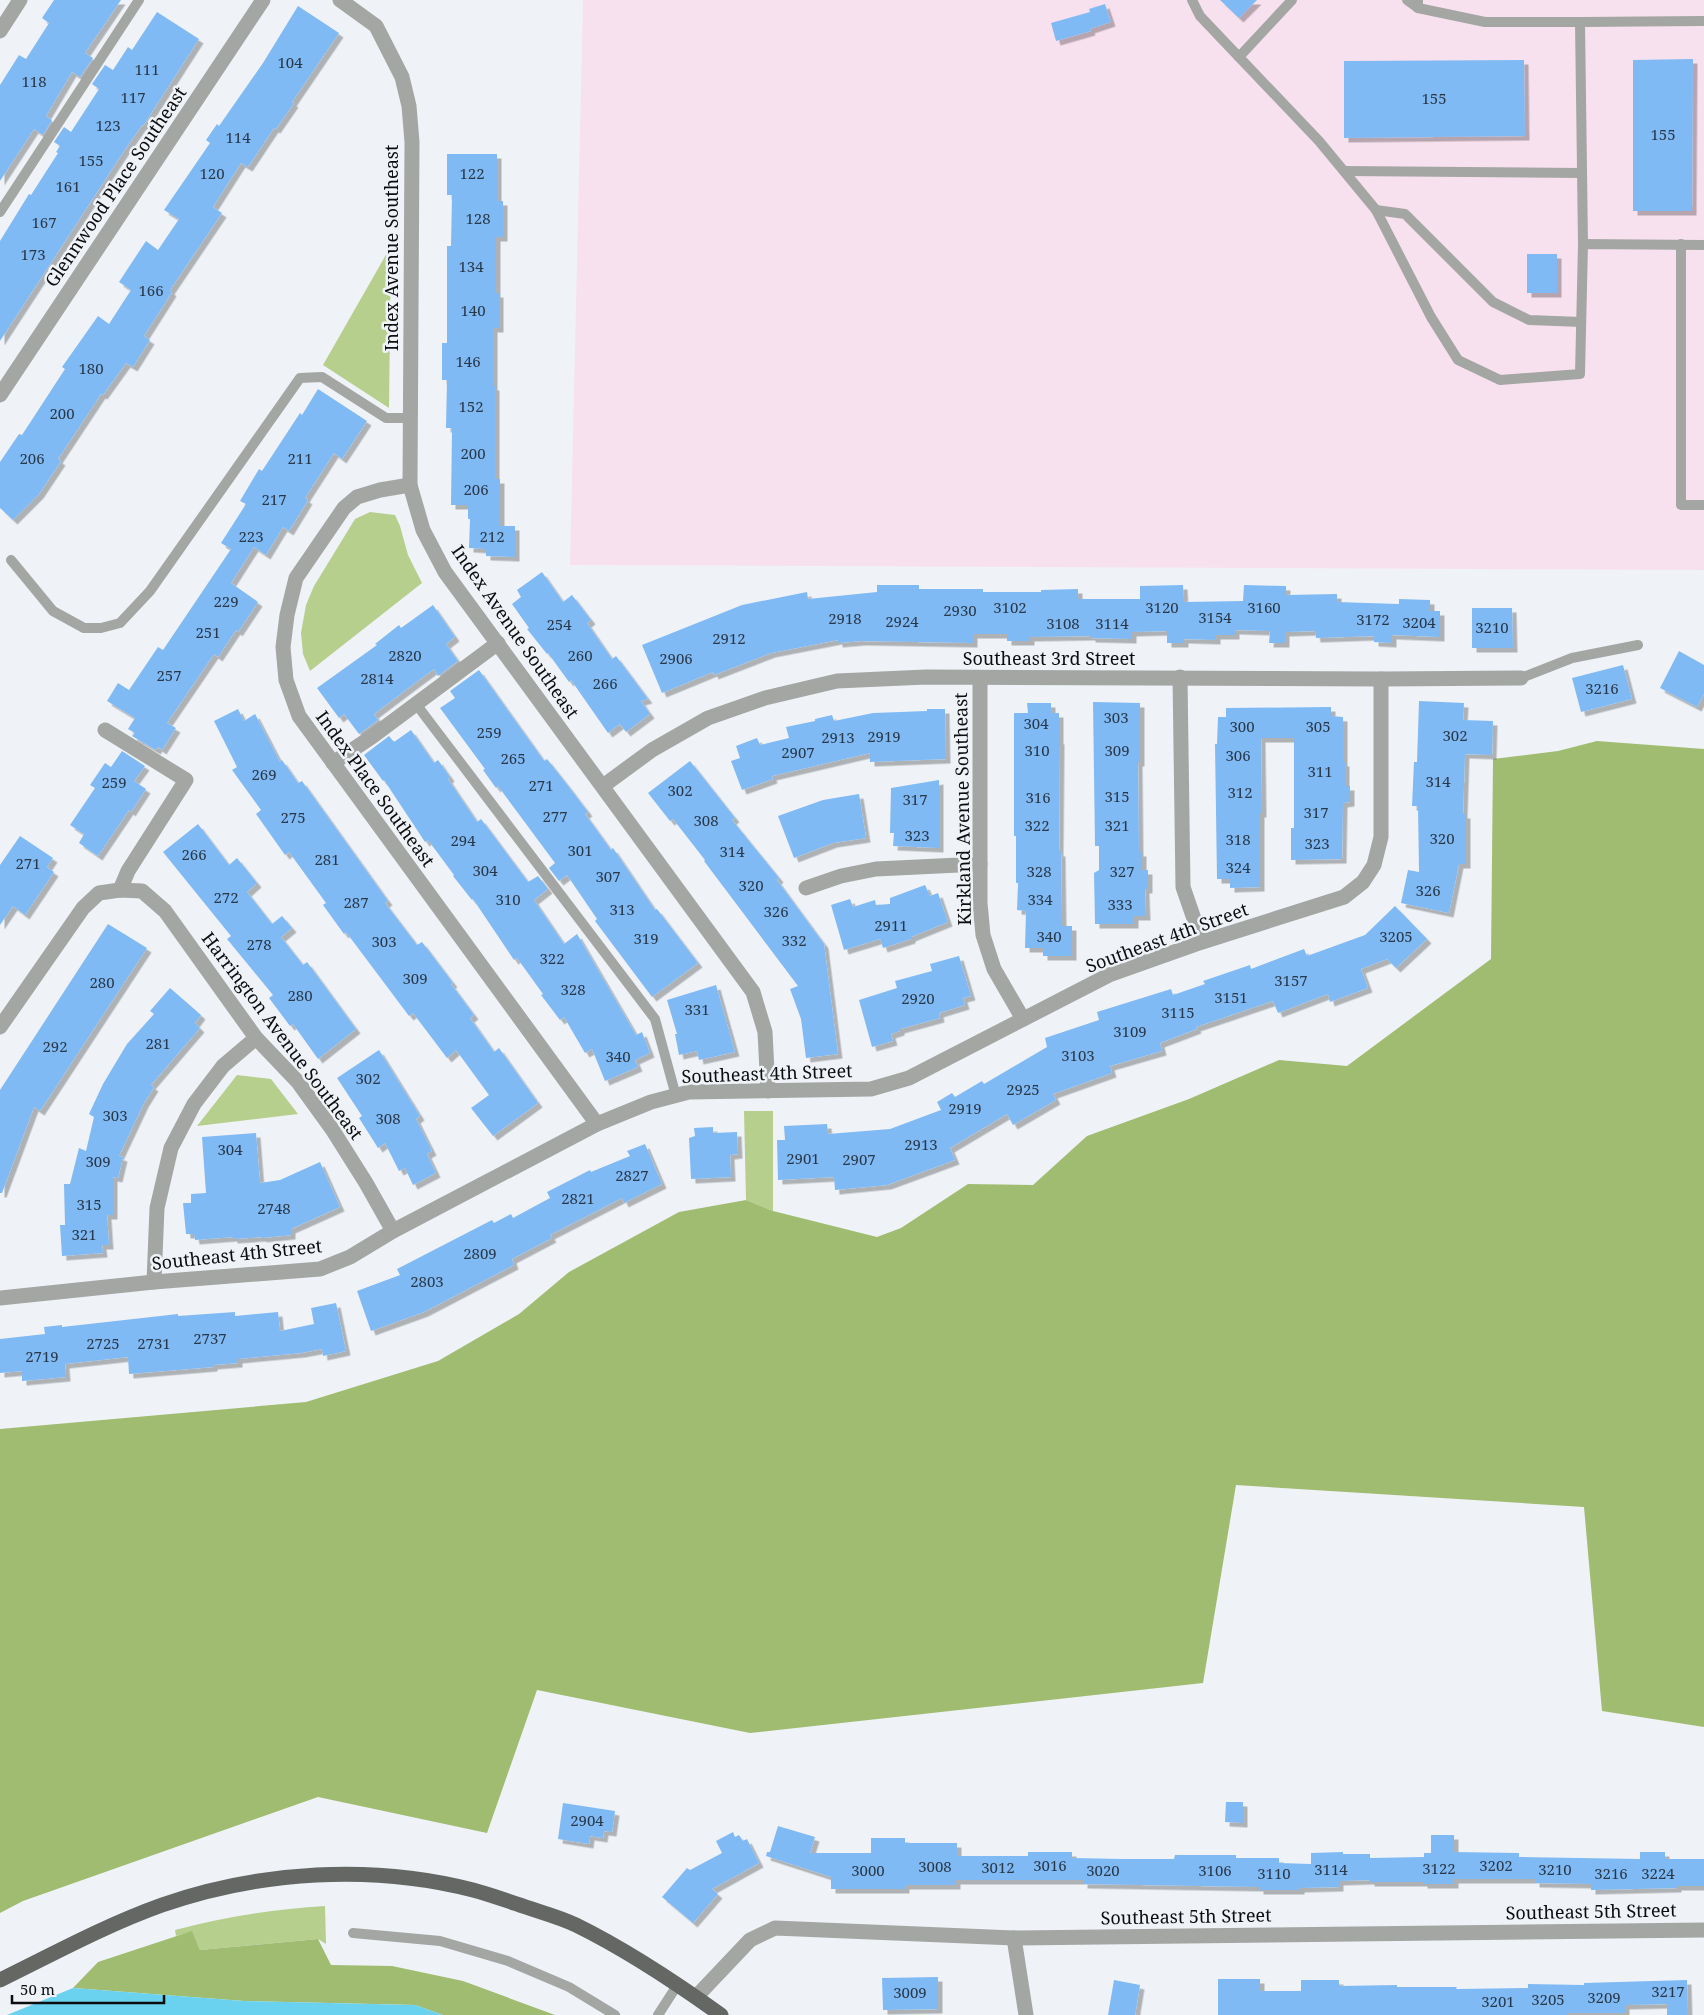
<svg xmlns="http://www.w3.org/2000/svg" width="1704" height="2015" font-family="'Noto Serif',serif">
  <defs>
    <filter id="shadow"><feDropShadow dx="4.5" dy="4.5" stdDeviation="0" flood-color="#0004"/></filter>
  </defs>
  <rect width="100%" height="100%" fill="#eff3f7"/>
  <polygon fill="#f8e1ee" points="583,0 1704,0 1704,570 570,565"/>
  <g fill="#b6cf8c">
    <polygon points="391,246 389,408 323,365"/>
    <polygon points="370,512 395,515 400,526 408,555 422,583 310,671 303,654 301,633 306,605 314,586 355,519"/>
    <polygon points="237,1075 271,1079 298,1114 197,1126"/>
    <polygon points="744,1111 773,1111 773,1211 746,1200"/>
    <path d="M325 1906 326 1944 318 1939 200 1950 192 1932 176 1936 175 1930C224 1917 275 1909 325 1906Z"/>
  </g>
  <g fill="#a0bc71">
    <polygon points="1597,741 1704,749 1704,1727 1602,1711 1584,1507 1236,1485 1203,1683 750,1733 537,1690 487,1833 318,1797 23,1901 0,1913 0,1429 306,1402 438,1361 519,1314 569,1272 679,1212 746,1200 773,1211 877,1237 901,1228 968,1184 1033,1185 1087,1136 1189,1099 1279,1060 1347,1066 1491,959 1493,759 1558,751"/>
    <polygon points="192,1931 200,1950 318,1939 331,1965 392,1966 463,1981 555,2015 443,2015 415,2005 244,2001 73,1988 98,1962"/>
  </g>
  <polygon fill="#6ad2ee" points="73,1988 244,2001 415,2005 443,2015 7,2015"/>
  <g fill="#80baf5" filter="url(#shadow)">
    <polygon points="54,0 121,0 85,53 93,58 80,77 72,72 46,116 52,120 43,135 34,129 0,181 0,85 19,55 26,59 49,23 42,18"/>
    <polygon points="1220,0 1257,0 1239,18"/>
    <polygon points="1105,4 1111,22 1090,29 1091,31 1056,41 1051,23 1090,12 1089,9"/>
    <polygon points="298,6 339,33 292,102 294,103 276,129 274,128 248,167 241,163 213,207 222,213 170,290 172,292 144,336 150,340 133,367 126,363 103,395 101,394 58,459 61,461 39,494 13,520 0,508 0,462 19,434 22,435 65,369 62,367 98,316 109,324 131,290 119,282 146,241 158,250 179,219 164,210 210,143 206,140 217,124 219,126 263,63"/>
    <polygon points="157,12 199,39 143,126 142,125 120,157 0,341 0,241 29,194 31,195 58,153 56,152 60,146 54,142 64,127 71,132 99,89 92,84 105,65 113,70 128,47 132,50"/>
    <polygon points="1693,59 1692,211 1633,211 1633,60"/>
    <polygon points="1524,60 1525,136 1344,138 1344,61"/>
    <polygon points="447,154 497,154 497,201 503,201 503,237 496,237 496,293 499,293 499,328 493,328 493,386 495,386 495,479 500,479 500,526 515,526 515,557 486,556 486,549 469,548 470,519 468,519 468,505 451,505 452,428 446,428 447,380 442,380 442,343 447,343 447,246 451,246 452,195 447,195"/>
    <rect x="1527" y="254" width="30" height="39"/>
    <polygon points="318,389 367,421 342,459 334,453 305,498 308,500 289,531 283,527 266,555 254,547 231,583 258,602 238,632 236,630 218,657 214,654 167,723 176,728 162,750 158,747 156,750 132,736 135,733 128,729 135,718 107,701 118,683 129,690 158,647 163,650 231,549 221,543 246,504 240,501 259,469 262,471 300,413 302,415"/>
    <polygon points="542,572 563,602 572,595 591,620 587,623 612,659 616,656 648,699 641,701 650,714 626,732 620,724 608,733 571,680 569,682 548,653 547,654 527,629 529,628 512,604 521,597 517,590"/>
    <polygon points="877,585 919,585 919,589 983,589 983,592 1041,592 1041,590 1078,589 1078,599 1140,599 1140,586 1183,585 1184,602 1243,601 1244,585 1286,586 1286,595 1337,594 1337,602 1399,604 1399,599 1430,600 1430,611 1440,611 1440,637 1392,635 1392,643 1374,642 1374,636 1316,638 1315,631 1285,632 1285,643 1269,643 1270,631 1235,630 1235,635 1216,635 1216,640 1184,639 1184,643 1167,643 1167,631 1132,632 1132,639 1091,638 1091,636 1030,637 1030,641 1007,641 1007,634 973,634 973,643 861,641 838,643 838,640 771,653 714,675 713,672 662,693 642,645 742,605 807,592 808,599 877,592"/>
    <polygon points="433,605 455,637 446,644 458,661 438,676 434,669 415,683 374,714 378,720 359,734 344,714 339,718 317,688 377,645 375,644 399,625 401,628"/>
    <polygon points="1472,608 1512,608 1513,648 1472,648"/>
    <polygon points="1679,651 1704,665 1704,694 1697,707 1660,688"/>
    <polygon points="1623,665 1632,699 1581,712 1572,678"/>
    <polygon points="479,670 544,761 547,759 569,787 588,812 585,814 611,850 613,848 655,910 657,909 698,963 652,997 595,921 597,919 567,875 559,881 549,868 555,863 498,786 496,788 483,770 485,769 440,708 455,698 450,691"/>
    <polygon points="1419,701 1464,703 1463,720 1493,721 1492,755 1465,754 1463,814 1466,814 1466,864 1459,864 1449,913 1401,903 1408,870 1419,872 1418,806 1412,806 1414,762 1417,762"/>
    <polygon points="1093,702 1140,703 1140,762 1138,762 1139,852 1142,852 1142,870 1148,870 1148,889 1145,889 1146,916 1134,916 1134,924 1095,924 1094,873 1099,870 1099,846 1095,846"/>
    <polygon points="1027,703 1051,703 1051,713 1059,713 1059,740 1060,740 1059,852 1061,852 1062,926 1072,926 1072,956 1043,956 1043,948 1025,948 1026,911 1017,910 1018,883 1016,883 1016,836 1014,836 1014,713 1028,713"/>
    <polygon points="1331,707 1331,716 1343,717 1343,762 1345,762 1345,786 1350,786 1350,802 1343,803 1342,859 1291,860 1291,828 1294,828 1294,738 1261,738 1262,813 1260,813 1260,887 1230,888 1230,879 1217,879 1215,744 1217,744 1218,717 1226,717 1226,708"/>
    <polygon points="238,709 244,721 255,714 280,762 282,760 298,783 302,781 388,901 385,903 417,945 422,942 453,983 451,984 474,1015 470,1018 494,1052 499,1048 538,1103 493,1136 471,1108 489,1095 456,1050 447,1058 413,1013 409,1016 346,932 344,934 323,905 326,903 289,852 285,855 256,814 261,810 232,770 237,767 214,721"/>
    <polygon points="927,709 945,709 946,759 870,762 870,753 772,776 773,779 742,790 731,761 740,758 736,746 757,738 760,745 789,738 786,727 815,721 815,719 832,715 834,721 873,713 927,711"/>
    <polygon points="411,730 434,763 438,760 450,777 448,779 477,822 481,819 528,882 538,876 548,889 534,900 564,944 577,934 636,1035 642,1032 650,1053 635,1060 638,1067 605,1081 592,1049 585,1053 564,1017 560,1020 541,995 543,994 517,958 514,960 473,899 472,900 453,876 454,875 428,840 425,842 384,780 383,781 364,755 389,736 394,742"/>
    <polygon points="122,751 145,766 134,781 146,789 131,812 129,810 98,856 79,843 84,834 70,825 95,788 90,785 105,763 111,767"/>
    <polygon points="690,761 735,818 732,820 779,878 777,880 824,944 838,1054 806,1058 801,1019 790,989 798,986 704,861 705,860 673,819 670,821 648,793"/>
    <polygon points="939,780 939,848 893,846 894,833 890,833 891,788"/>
    <polygon points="859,794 866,838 833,843 794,858 778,816 823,800"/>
    <polygon points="198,824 229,865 237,858 257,883 247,892 272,924 282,916 292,928 281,937 303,965 307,962 356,1029 318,1059 293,1024 290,1026 269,998 273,995 227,939 231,936 163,852"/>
    <polygon points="20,836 53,858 47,867 54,872 25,915 13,906 0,925 0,865"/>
    <polygon points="925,885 930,896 938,893 948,922 911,937 911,939 883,948 880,939 844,950 831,905 850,899 853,907 875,900 876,905 890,904 890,898"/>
    <polygon points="1395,906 1427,939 1396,968 1387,959 1361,969 1368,988 1330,1002 1328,994 1278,1013 1273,1001 1196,1027 1197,1029 1160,1043 1162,1051 1110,1066 1112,1073 1053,1094 1056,1100 1013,1125 1007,1114 950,1148 955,1160 887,1185 835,1190 834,1177 778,1180 777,1140 785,1140 784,1126 827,1124 828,1134 890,1129 941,1110 937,1102 952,1093 955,1097 982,1081 984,1084 1047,1047 1045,1038 1099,1020 1097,1012 1171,989 1173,995 1205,984 1203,981 1250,965 1251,969 1304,949 1307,956 1365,935"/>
    <polygon points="108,924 147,948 40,1111 34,1107 2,1193 0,1193 0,1090"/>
    <polygon points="959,956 971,996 963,998 965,1005 939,1013 940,1018 900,1029 900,1031 891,1034 893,1041 872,1047 859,1000 897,988 895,981 932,971 930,964"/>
    <polygon points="716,985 735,1052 699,1060 697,1051 679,1055 675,1034 677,1034 667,1000"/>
    <polygon points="170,988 201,1015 195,1023 200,1028 151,1085 154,1087 144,1103 119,1156 123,1157 118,1178 113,1177 113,1215 107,1215 109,1245 102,1245 103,1253 62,1256 60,1225 65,1225 64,1184 70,1184 79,1148 86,1151 94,1117 89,1114 103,1084 127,1044 154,1014 150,1011"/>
    <polygon points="379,1050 420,1116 416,1119 432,1151 427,1154 436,1173 413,1185 405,1168 399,1171 385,1143 378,1148 359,1118 362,1116 337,1078"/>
    <polygon points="713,1127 713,1133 737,1132 738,1154 730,1155 731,1177 691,1179 689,1138 695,1136 694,1128"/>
    <polygon points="256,1133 260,1183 280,1180 320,1162 340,1207 291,1229 291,1235 262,1238 262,1237 233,1239 233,1237 195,1240 194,1234 186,1234 183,1203 191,1203 191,1194 206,1193 202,1137"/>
    <polygon points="645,1144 662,1184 624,1203 622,1198 550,1235 552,1238 512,1259 514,1265 424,1312 371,1331 357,1291 400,1275 397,1269 492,1220 494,1223 511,1214 513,1218 550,1198 547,1192 590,1170 591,1172 630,1156 627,1151"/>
    <polygon points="336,1303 346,1351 323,1356 322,1349 301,1353 238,1359 238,1363 213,1365 213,1367 129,1374 128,1357 65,1364 66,1377 22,1381 22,1371 0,1373 0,1339 45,1334 44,1327 62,1325 62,1327 178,1314 178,1316 235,1312 235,1316 278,1312 280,1331 314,1324 311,1308"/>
    <polygon points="1226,1802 1243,1802 1243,1823 1225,1822"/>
    <polygon points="563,1803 615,1811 612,1832 604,1831 603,1838 590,1836 589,1844 558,1839"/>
    <polygon points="778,1826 815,1837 810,1853 871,1853 871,1838 905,1838 905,1843 957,1843 957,1856 1028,1856 1028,1852 1072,1852 1072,1858 1123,1859 1174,1859 1175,1855 1236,1855 1236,1858 1279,1858 1279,1863 1311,1864 1311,1853 1343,1852 1343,1854 1370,1854 1370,1858 1424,1857 1424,1853 1431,1853 1431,1835 1454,1835 1454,1852 1519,1853 1519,1857 1640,1859 1640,1852 1665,1852 1665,1859 1704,1859 1704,1886 1677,1886 1677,1888 1591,1890 1591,1884 1535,1883 1535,1879 1454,1879 1454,1884 1423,1884 1423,1882 1370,1882 1370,1880 1339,1881 1339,1887 1300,1888 1300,1890 1259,1890 1259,1887 1083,1884 1083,1880 956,1880 956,1885 905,1885 905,1889 831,1889 831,1877 766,1856 767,1852 770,1852"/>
    <polygon points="733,1832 735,1837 739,1835 743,1841 747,1839 759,1863 712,1889 718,1894 693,1923 662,1897 687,1868 690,1870 722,1853 716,1841"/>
    <polygon points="938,1977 938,2009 883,2010 882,1978"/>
    <polygon points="1218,1979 1260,1979 1260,1991 1301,1991 1301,1980 1339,1980 1339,1986 1397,1985 1397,1987 1457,1987 1456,1989 1528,1988 1528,1984 1584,1985 1584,1983 1687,1980 1688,2015 1667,2015 1667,2004 1625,2005 1625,2013 1567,2013 1567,2015 1218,2015"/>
    <polygon points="1114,1980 1140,1985 1135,2015 1108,2015"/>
  </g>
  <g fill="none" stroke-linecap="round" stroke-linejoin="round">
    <g stroke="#a4a6a4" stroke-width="10">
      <polyline points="1192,0 1200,16 1319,141 1376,210 1431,317 1458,360 1500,380 1580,374 1583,244 1704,245"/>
      <polyline points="1407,0 1418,8"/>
      <polyline points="1418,0 1418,8 1485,22 1580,22"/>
      <polyline points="1239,57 1292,0"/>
      <polyline points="1344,171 1582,173"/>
      <polyline points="1376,210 1405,214 1493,302 1529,320 1581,322"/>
      <polyline points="0,212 139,0"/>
      <polyline points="1583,244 1580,22 1704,21"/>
      <polyline points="1681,244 1681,505 1704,505"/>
      <polyline points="11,560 53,611 84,628 101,628 120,623 150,591 300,378 322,377 386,418 410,418"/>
      <polyline points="1521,678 1572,658 1638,645"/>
      <polyline points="416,704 655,1019 676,1096"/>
      <polyline points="353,1933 440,1941 508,1961 569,1987 615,2015"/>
      <polyline points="658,2015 678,1984"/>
    </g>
    <g stroke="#a4a6a4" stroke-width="15">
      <polyline points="340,0 376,26 402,77 409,106 412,142 410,485 423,530 445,572 753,992 765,1032 768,1091"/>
      <polyline points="0,31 20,0"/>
      <polyline points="0,395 263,0"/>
      <polyline points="410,485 380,490 357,497 344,508 296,578 287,615 283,647 286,680 299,716 597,1124"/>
      <polyline points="1180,677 1183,887 1202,942"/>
      <polyline points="980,679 980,903 983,935 994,969 1023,1019"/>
      <polyline points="105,730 186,780 128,871 120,890"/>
      <polyline points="333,763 373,736 498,643"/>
      <polyline points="603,786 652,750 708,718 765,698 837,681 926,677 1381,679 1521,678"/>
      <polyline points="806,888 841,876 876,869 980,864"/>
      <polyline points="0,1027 83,908 99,893 120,890 142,891 165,911 256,1038 298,1082 332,1129 366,1183 393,1231"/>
      <polyline points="154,1282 157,1208 171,1148 194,1104 223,1066 256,1038"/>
      <polyline points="0,1298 154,1282 320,1269 350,1257 393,1231 597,1124 651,1102 689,1092 871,1089 909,1078 1109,975 1202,942 1344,897 1363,882 1374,865 1381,837 1381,679"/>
      <polyline points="1014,1938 1026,2015"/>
      <polyline points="696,1997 750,1940 775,1928 1014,1938 1704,1930"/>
    </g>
    <path stroke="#646764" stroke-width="15" d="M0 1980C53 1954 106 1925 162 1905 260 1871 372 1864 473 1890 488 1894 502 1899 517 1904 536 1911 557 1916 576 1925 627 1950 675 1982 721 2015"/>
  </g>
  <g text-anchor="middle" stroke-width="5" stroke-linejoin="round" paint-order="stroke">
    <g font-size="15" fill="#293848">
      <text x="290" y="68">104</text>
      <text x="147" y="75">111</text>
      <text x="34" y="87">118</text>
      <text x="133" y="103">117</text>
      <text x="1434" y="104">155</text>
      <text x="108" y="131">123</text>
      <text x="1663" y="140">155</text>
      <text x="238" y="143">114</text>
      <text x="91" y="166">155</text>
      <text x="212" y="179">120</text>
      <text x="472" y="179">122</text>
      <text x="68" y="192">161</text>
      <text x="478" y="224">128</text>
      <text x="44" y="228">167</text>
      <text x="33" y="260">173</text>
      <text x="471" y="272">134</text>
      <text x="151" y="296">166</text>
      <text x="473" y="316">140</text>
      <text x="468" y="367">146</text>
      <text x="91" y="374">180</text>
      <text x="471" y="412">152</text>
      <text x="62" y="419">200</text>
      <text x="473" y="459">200</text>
      <text x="32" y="464">206</text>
      <text x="300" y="464">211</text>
      <text x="476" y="495">206</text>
      <text x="274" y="505">217</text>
      <text x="251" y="542">223</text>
      <text x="492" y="542">212</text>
      <text x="226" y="607">229</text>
      <text x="1010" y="613">3102</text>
      <text x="1162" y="613">3120</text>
      <text x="1264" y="613">3160</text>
      <text x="960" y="616">2930</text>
      <text x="1215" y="623">3154</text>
      <text x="845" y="624">2918</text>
      <text x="1373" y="625">3172</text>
      <text x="902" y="627">2924</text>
      <text x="1419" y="628">3204</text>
      <text x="1063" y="629">3108</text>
      <text x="1112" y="629">3114</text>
      <text x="559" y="630">254</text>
      <text x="1492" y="633">3210</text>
      <text x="208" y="638">251</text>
      <text x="729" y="644">2912</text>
      <text x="405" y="661">2820</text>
      <text x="580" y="661">260</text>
      <text x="676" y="664">2906</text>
      <text x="169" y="681">257</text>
      <text x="377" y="684">2814</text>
      <text x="605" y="689">266</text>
      <text x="1602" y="694">3216</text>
      <text x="1116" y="723">303</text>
      <text x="1036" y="729">304</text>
      <text x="1242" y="732">300</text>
      <text x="1318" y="732">305</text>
      <text x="489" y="738">259</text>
      <text x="1455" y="741">302</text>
      <text x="884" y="742">2919</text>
      <text x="838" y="743">2913</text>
      <text x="1037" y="756">310</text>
      <text x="1117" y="756">309</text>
      <text x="798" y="758">2907</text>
      <text x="1238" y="761">306</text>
      <text x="513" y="764">265</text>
      <text x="1320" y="777">311</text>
      <text x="264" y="780">269</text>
      <text x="1438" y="787">314</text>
      <text x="114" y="788">259</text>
      <text x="541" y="791">271</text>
      <text x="680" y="796">302</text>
      <text x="1240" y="798">312</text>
      <text x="1117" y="802">315</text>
      <text x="1038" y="803">316</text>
      <text x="915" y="805">317</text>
      <text x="1316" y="818">317</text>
      <text x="555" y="822">277</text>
      <text x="293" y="823">275</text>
      <text x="706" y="826">308</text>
      <text x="1037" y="831">322</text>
      <text x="1117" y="831">321</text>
      <text x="917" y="841">323</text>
      <text x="1442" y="844">320</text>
      <text x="1238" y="845">318</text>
      <text x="463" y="846">294</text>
      <text x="1317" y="849">323</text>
      <text x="580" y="856">301</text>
      <text x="732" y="857">314</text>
      <text x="194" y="860">266</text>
      <text x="327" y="865">281</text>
      <text x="28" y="869">271</text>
      <text x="1238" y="873">324</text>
      <text x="485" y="876">304</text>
      <text x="1039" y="877">328</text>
      <text x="1122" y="877">327</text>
      <text x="608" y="882">307</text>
      <text x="751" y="891">320</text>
      <text x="1428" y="896">326</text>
      <text x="226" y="903">272</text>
      <text x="508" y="905">310</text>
      <text x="1040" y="905">334</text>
      <text x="356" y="908">287</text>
      <text x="1120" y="910">333</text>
      <text x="622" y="915">313</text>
      <text x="776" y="917">326</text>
      <text x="891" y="931">2911</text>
      <text x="1049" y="942">340</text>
      <text x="1396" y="942">3205</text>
      <text x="646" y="944">319</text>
      <text x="794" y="946">332</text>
      <text x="384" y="947">303</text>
      <text x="259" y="950">278</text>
      <text x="552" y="964">322</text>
      <text x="415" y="984">309</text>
      <text x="1291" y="986">3157</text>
      <text x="102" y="988">280</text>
      <text x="573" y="995">328</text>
      <text x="300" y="1001">280</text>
      <text x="1231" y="1003">3151</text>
      <text x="918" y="1004">2920</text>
      <text x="697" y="1015">331</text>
      <text x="1178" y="1018">3115</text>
      <text x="1130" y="1037">3109</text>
      <text x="158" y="1049">281</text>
      <text x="55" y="1052">292</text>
      <text x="1078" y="1061">3103</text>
      <text x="618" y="1062">340</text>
      <text x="368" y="1084">302</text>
      <text x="1023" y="1095">2925</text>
      <text x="965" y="1114">2919</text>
      <text x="115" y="1121">303</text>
      <text x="388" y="1124">308</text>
      <text x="921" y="1150">2913</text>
      <text x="230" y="1155">304</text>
      <text x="803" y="1164">2901</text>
      <text x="859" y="1165">2907</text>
      <text x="98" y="1167">309</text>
      <text x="632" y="1181">2827</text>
      <text x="578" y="1204">2821</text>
      <text x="89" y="1210">315</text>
      <text x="274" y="1214">2748</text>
      <text x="84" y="1240">321</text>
      <text x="480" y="1259">2809</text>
      <text x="427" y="1287">2803</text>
      <text x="210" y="1344">2737</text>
      <text x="103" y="1349">2725</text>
      <text x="154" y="1349">2731</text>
      <text x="42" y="1362">2719</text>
      <text x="587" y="1826">2904</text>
      <text x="1050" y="1871">3016</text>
      <text x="1496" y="1871">3202</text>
      <text x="935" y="1872">3008</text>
      <text x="998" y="1873">3012</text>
      <text x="1439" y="1874">3122</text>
      <text x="1331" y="1875">3114</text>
      <text x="1555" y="1875">3210</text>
      <text x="868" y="1876">3000</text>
      <text x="1103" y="1876">3020</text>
      <text x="1215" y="1876">3106</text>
      <text x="1274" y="1879">3110</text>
      <text x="1611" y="1879">3216</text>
      <text x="1658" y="1879">3224</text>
      <text x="1668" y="1997">3217</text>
      <text x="910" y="1998">3009</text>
      <text x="1604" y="2003">3209</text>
      <text x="1548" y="2005">3205</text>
      <text x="1498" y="2007">3201</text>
    </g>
    <g font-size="18" fill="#0c0d0f" stroke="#eff3f7">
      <text transform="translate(116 187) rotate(-56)" y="6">Glennwood Place Southeast</text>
      <text transform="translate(392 248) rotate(-90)" y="6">Index Avenue Southeast</text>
      <text transform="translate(515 632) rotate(55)" y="6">Index Avenue Southeast</text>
      <text x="1049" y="665">Southeast 3rd Street</text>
      <text transform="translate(375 789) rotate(54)" y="6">Index Place Southeast</text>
      <text transform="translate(963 809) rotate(-91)" y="6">Kirkland Avenue Southeast</text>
      <text transform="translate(1167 938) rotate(-20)" y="6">Southeast 4th Street</text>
      <text transform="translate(282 1036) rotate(53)" y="6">Harrington Avenue Southeast</text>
      <text transform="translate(767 1074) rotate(-2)" y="6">Southeast 4th Street</text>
      <text transform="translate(237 1255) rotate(-6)" y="6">Southeast 4th Street</text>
      <text transform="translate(1591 1912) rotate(-1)" y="6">Southeast 5th Street</text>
      <text transform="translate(1186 1917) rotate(-1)" y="6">Southeast 5th Street</text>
    </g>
  </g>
  <path d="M12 1995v8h152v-8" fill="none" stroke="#0c0d0f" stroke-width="2.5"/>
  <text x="20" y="1995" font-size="15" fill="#0c0d0f" stroke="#eff3f7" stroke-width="4" paint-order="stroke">50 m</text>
</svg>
